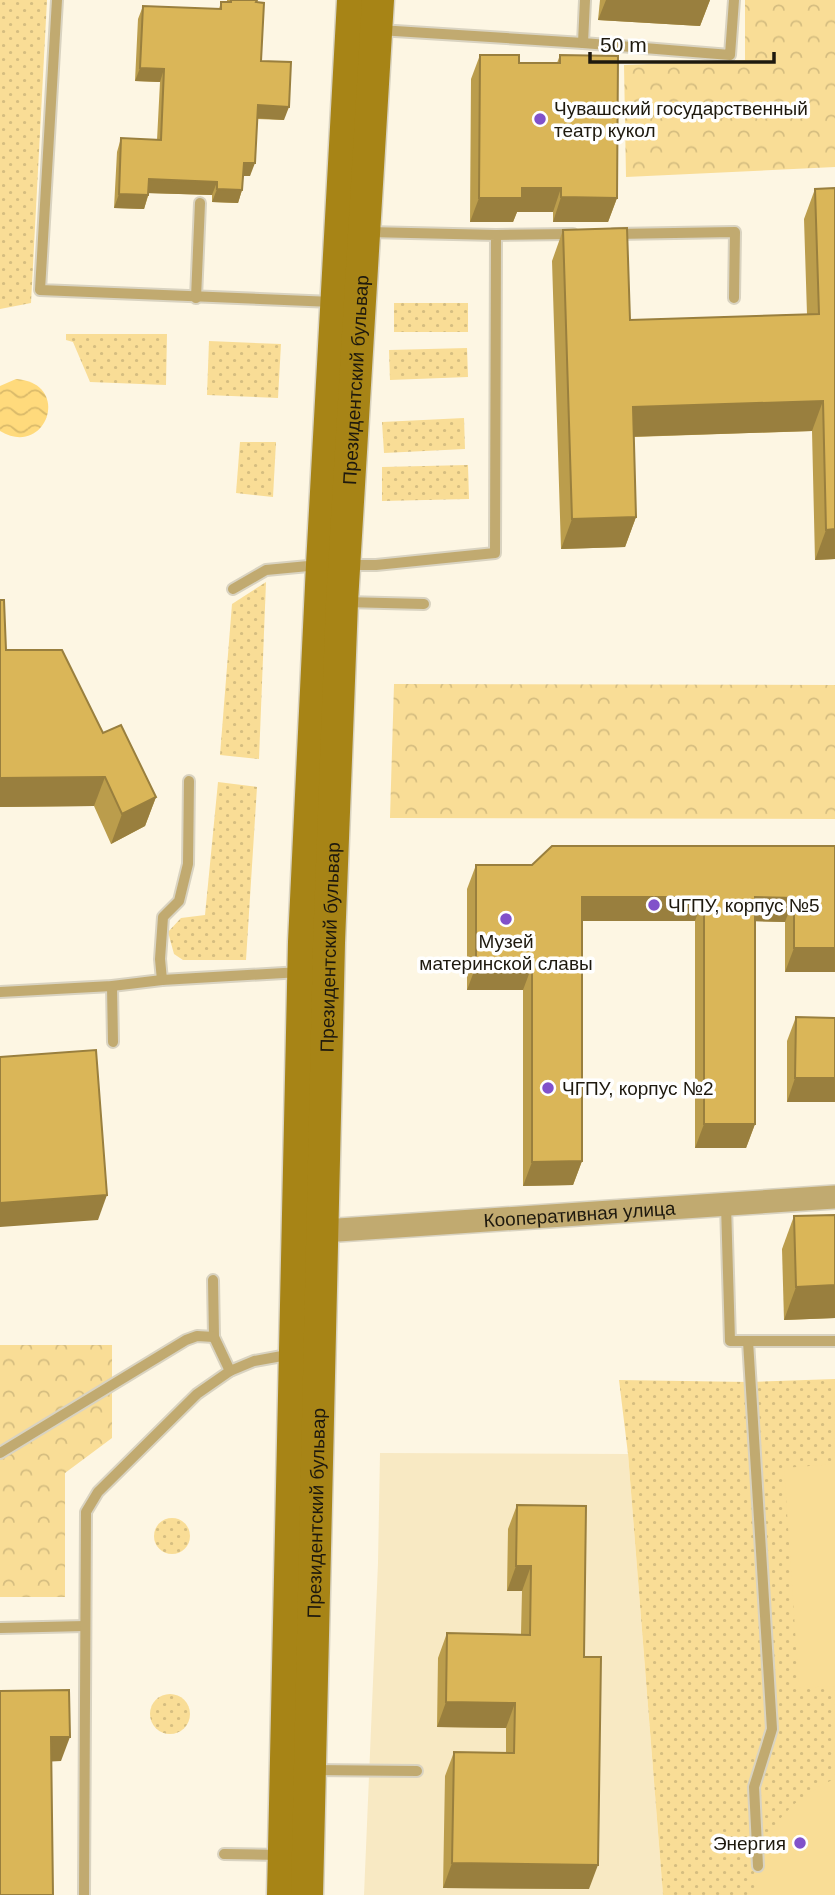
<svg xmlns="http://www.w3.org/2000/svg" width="835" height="1895" font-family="Helvetica,sans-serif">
  <defs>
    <pattern id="grass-dots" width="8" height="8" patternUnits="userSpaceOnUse" patternTransform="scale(1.75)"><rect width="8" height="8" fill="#f9dd96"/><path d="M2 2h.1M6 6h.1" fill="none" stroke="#d5bd80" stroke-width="1.8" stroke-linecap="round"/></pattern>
    <pattern id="forest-crowns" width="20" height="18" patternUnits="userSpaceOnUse" patternTransform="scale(1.75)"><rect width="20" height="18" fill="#f9dd96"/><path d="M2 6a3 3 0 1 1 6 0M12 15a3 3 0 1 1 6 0" fill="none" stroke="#d5bd80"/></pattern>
    <pattern id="water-waves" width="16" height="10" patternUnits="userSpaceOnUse" patternTransform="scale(1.75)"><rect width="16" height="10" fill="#ffda7c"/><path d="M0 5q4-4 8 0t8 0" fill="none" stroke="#daba6a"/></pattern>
  </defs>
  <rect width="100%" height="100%" fill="#fdf6e3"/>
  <polygon fill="#f8e9c3" points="380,1453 628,1454 663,1895 364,1895 378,1563"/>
  <g fill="url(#grass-dots)">
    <polygon points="0,0 47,0 31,303 0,309"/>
    <rect x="394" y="303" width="74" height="29"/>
    <polygon points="66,334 167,334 166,385 90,382 73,342 66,340"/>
    <polygon points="209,341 281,344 278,398 207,395"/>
    <polygon points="467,348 468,377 390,380 389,350"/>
    <polygon points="464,418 465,449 384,453 382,422"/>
    <polygon points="240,442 276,442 273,497 236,493"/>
    <polygon points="468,465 469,499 382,501 382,467"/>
    <polygon points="266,582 259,759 220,755 232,604"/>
    <polygon points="218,782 257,787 246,960 183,960 174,954 168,932 181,918 205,915"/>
    <polygon points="835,1379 835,1895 663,1895 628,1454 619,1380 750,1382"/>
    <circle cx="172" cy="1536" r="18"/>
    <circle cx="170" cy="1714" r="20"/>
  </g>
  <g fill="url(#forest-crowns)">
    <polygon points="745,0 835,0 835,167 626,177 624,65 745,60"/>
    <polygon points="394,684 835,685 835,819 390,818"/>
    <polygon points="0,1345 112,1345 112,1438 65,1473 65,1597 0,1597"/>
  </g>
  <g fill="#f9dd96">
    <polygon points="835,1464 835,1686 799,1688 784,1468"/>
    <path d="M835 1779V1895H757C752 1841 787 1799 835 1779Z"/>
  </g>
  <path fill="url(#water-waves)" d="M16 379C73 383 46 459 0 431V386Z"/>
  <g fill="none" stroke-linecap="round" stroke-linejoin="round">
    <defs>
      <g id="service">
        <polyline points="57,0 40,290 333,302"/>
        <polyline points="379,30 583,43 730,55 734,0"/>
        <polyline points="583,43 585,0"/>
        <polyline points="614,234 735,232 734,298"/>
        <polyline points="496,235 573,234"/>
        <polyline points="196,298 200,203"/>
        <polyline points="348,565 376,565 495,553 496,235 368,232"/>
        <polyline points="233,589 266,570 319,565"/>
        <polyline points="345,602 424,604"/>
        <polyline points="189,781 188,864 179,901 163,917 160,959 162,980 301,972"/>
        <polyline points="112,986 113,1042"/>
        <polyline points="0,992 112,986 162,980"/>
        <polyline points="726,1205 730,1341 835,1341"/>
        <polyline points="213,1280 214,1337 230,1371"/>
        <polyline points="748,1341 772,1729 754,1787 758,1866"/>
        <polyline points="0,1453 186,1340 197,1336 214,1337"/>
        <polyline points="0,1628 85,1626"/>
        <polyline points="312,1770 417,1771"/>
        <polyline points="224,1854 281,1855"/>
        <polyline points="84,1895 86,1512 98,1492 197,1394 230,1371 254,1361 293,1354"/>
      </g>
      <g id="minor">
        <path id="s1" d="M323 1231 835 1197"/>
      </g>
      <g id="secondary">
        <polyline points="283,1895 304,942 322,565 353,0"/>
        <path id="s2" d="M307 1895 329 943 342 602 378 0"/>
      </g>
    </defs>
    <use href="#service" stroke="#d9d3c1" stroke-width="14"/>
    <use href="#minor" stroke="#d9d3c1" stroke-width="26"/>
    <use href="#secondary" stroke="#d9d3c1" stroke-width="35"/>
    <use href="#service" stroke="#c1aa70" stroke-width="10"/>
    <use href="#minor" stroke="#c1aa70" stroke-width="23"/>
    <use href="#secondary" stroke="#a78416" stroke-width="32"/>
  </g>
  <g fill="#bb9d4c">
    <polygon points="227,0 257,0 261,61 284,120 257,119 250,176 243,176 242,190 238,203 212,202 212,195 149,193 144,209 114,208 117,152 121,138 157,140 160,82 135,81 138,19 143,6 219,9 221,2 227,2"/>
    <polygon points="600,0 710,0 700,26 598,20"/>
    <polygon points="480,55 519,63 557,63 560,55 617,198 608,222 553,222 553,212 517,212 513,222 470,222 471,79"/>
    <polygon points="835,188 835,559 815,560 812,431 634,437 636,517 625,547 561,549 552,261 563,230 630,320 807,314 804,219 815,189"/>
    <polygon points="6,650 103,733 156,797 145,826 111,844 94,806 0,807"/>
    <polygon points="835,846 835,972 785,972 785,922 755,921 755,1124 746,1148 695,1148 695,921 582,921 582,1161 573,1185 523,1186 523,990 467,990 467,889 476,865 532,865"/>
    <polygon points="796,1017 835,1018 835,1102 787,1102 787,1041"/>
    <polygon points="835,1215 835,1318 784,1320 782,1249 794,1216"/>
    <polygon points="517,1505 584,1657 589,1889 443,1888 445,1776 454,1752 506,1753 506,1728 437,1727 438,1658 447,1633 521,1634 522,1591 507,1591 508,1529"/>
  </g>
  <g fill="#997f3e">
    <polygon points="606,0 710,0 700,26 598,20"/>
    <polygon points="140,68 164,69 160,82 135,81"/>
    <polygon points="258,105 289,107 284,120 253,118"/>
    <polygon points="244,163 255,163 250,176 239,176"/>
    <polygon points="149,179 217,182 212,195 145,193"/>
    <polygon points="522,188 561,188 553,212 517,212 513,222 470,222 479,198"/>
    <polygon points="217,189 242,190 238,203 212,202"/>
    <polygon points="119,194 148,195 144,209 114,208"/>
    <polygon points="561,197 617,198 608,222 553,222"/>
    <polygon points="823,401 812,431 622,437 633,407"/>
    <polygon points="636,517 625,547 561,549 572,519"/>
    <polygon points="835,529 835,559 815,560 826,530"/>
    <polygon points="105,777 94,806 0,807 0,778"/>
    <polygon points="156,797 145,826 111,844 122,814"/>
    <polygon points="582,897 704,897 695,921 573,921"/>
    <polygon points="755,897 794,898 785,922 746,921"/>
    <polygon points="794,948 835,948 835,972 785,972"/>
    <polygon points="476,966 532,966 523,990 467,990"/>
    <polygon points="795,1078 835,1078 835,1102 787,1102"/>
    <polygon points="704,1124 755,1124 746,1148 695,1148"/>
    <polygon points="582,1161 573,1185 523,1186 532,1162"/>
    <polygon points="107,1195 98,1220 0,1227 0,1203"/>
    <polygon points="835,1285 835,1318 784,1320 796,1287"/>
    <polygon points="516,1566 531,1566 522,1591 507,1591"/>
    <polygon points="446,1702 515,1703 506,1728 437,1727"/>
    <polygon points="51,1737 70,1737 61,1761 42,1762"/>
    <polygon points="452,1863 598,1865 589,1889 443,1888"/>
  </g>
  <g fill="#dab658" stroke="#997f3e" stroke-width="2">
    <polygon points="231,0 257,0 256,2 264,3 261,61 291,62 289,107 258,105 255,163 244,163 242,190 217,189 217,182 149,179 148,195 119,194 121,138 161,140 164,69 140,68 143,6 221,9 221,2 231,2"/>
    <polygon points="480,55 519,55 519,63 560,63 560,55 618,56 617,198 561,197 561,188 522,188 522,198 479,198"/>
    <polygon points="835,188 835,529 826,530 823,401 633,407 636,517 572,519 563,230 627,228 630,320 819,314 815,189"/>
    <polygon points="0,600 4,600 6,650 62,650 103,733 121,725 156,797 122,814 105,777 0,778"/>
    <polygon points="552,846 835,846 835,948 794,948 794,898 755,897 755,1124 704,1124 704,897 582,897 582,1161 532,1162 532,966 476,966 476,865 532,865"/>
    <polygon points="796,1017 835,1018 835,1078 795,1078"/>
    <polygon points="96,1050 107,1195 0,1203 0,1057"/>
    <polygon points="835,1215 835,1285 796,1287 794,1216"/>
    <polygon points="517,1505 586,1506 584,1657 601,1657 598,1865 452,1863 454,1752 514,1753 515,1703 446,1702 447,1633 530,1635 531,1566 516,1566"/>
    <polygon points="69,1690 70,1737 51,1737 53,1895 0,1895 0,1691"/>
  </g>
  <g fill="#8151ca" stroke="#fff" stroke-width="2.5">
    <circle cx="540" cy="119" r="7"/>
    <circle cx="654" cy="905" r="7"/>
    <circle cx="506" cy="919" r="7"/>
    <circle cx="548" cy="1088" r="7"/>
    <circle cx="800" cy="1843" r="7"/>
  </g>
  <g text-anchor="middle" stroke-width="7" stroke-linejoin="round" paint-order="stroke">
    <g font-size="19" fill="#1e190e" stroke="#fff" text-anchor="start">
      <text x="554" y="115">Чувашский государственный<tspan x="554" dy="22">театр кукол</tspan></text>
      <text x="668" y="912">ЧГПУ, корпус №5</text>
      <text x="506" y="948" text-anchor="middle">Музей<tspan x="506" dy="22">материнской славы</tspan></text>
      <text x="562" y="1095">ЧГПУ, корпус №2</text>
      <text x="786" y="1850" text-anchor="end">Энергия</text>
    </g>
    <g font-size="19" fill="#1e190e" stroke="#fff">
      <text dy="7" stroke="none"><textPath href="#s2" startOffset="1516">Президентский бульвар</textPath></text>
      <text dy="7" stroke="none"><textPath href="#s2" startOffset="948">Президентский бульвар</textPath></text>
      <text dy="7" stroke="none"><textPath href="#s1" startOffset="257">Кооперативная улица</textPath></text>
      <text dy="7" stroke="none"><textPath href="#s2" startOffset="382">Президентский бульвар</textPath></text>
    </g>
  </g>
  <path d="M590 52v10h184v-10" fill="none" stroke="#1e190e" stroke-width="3.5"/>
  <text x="600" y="52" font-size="21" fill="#1e190e" stroke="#ffffff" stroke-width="5" paint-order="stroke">50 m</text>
</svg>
